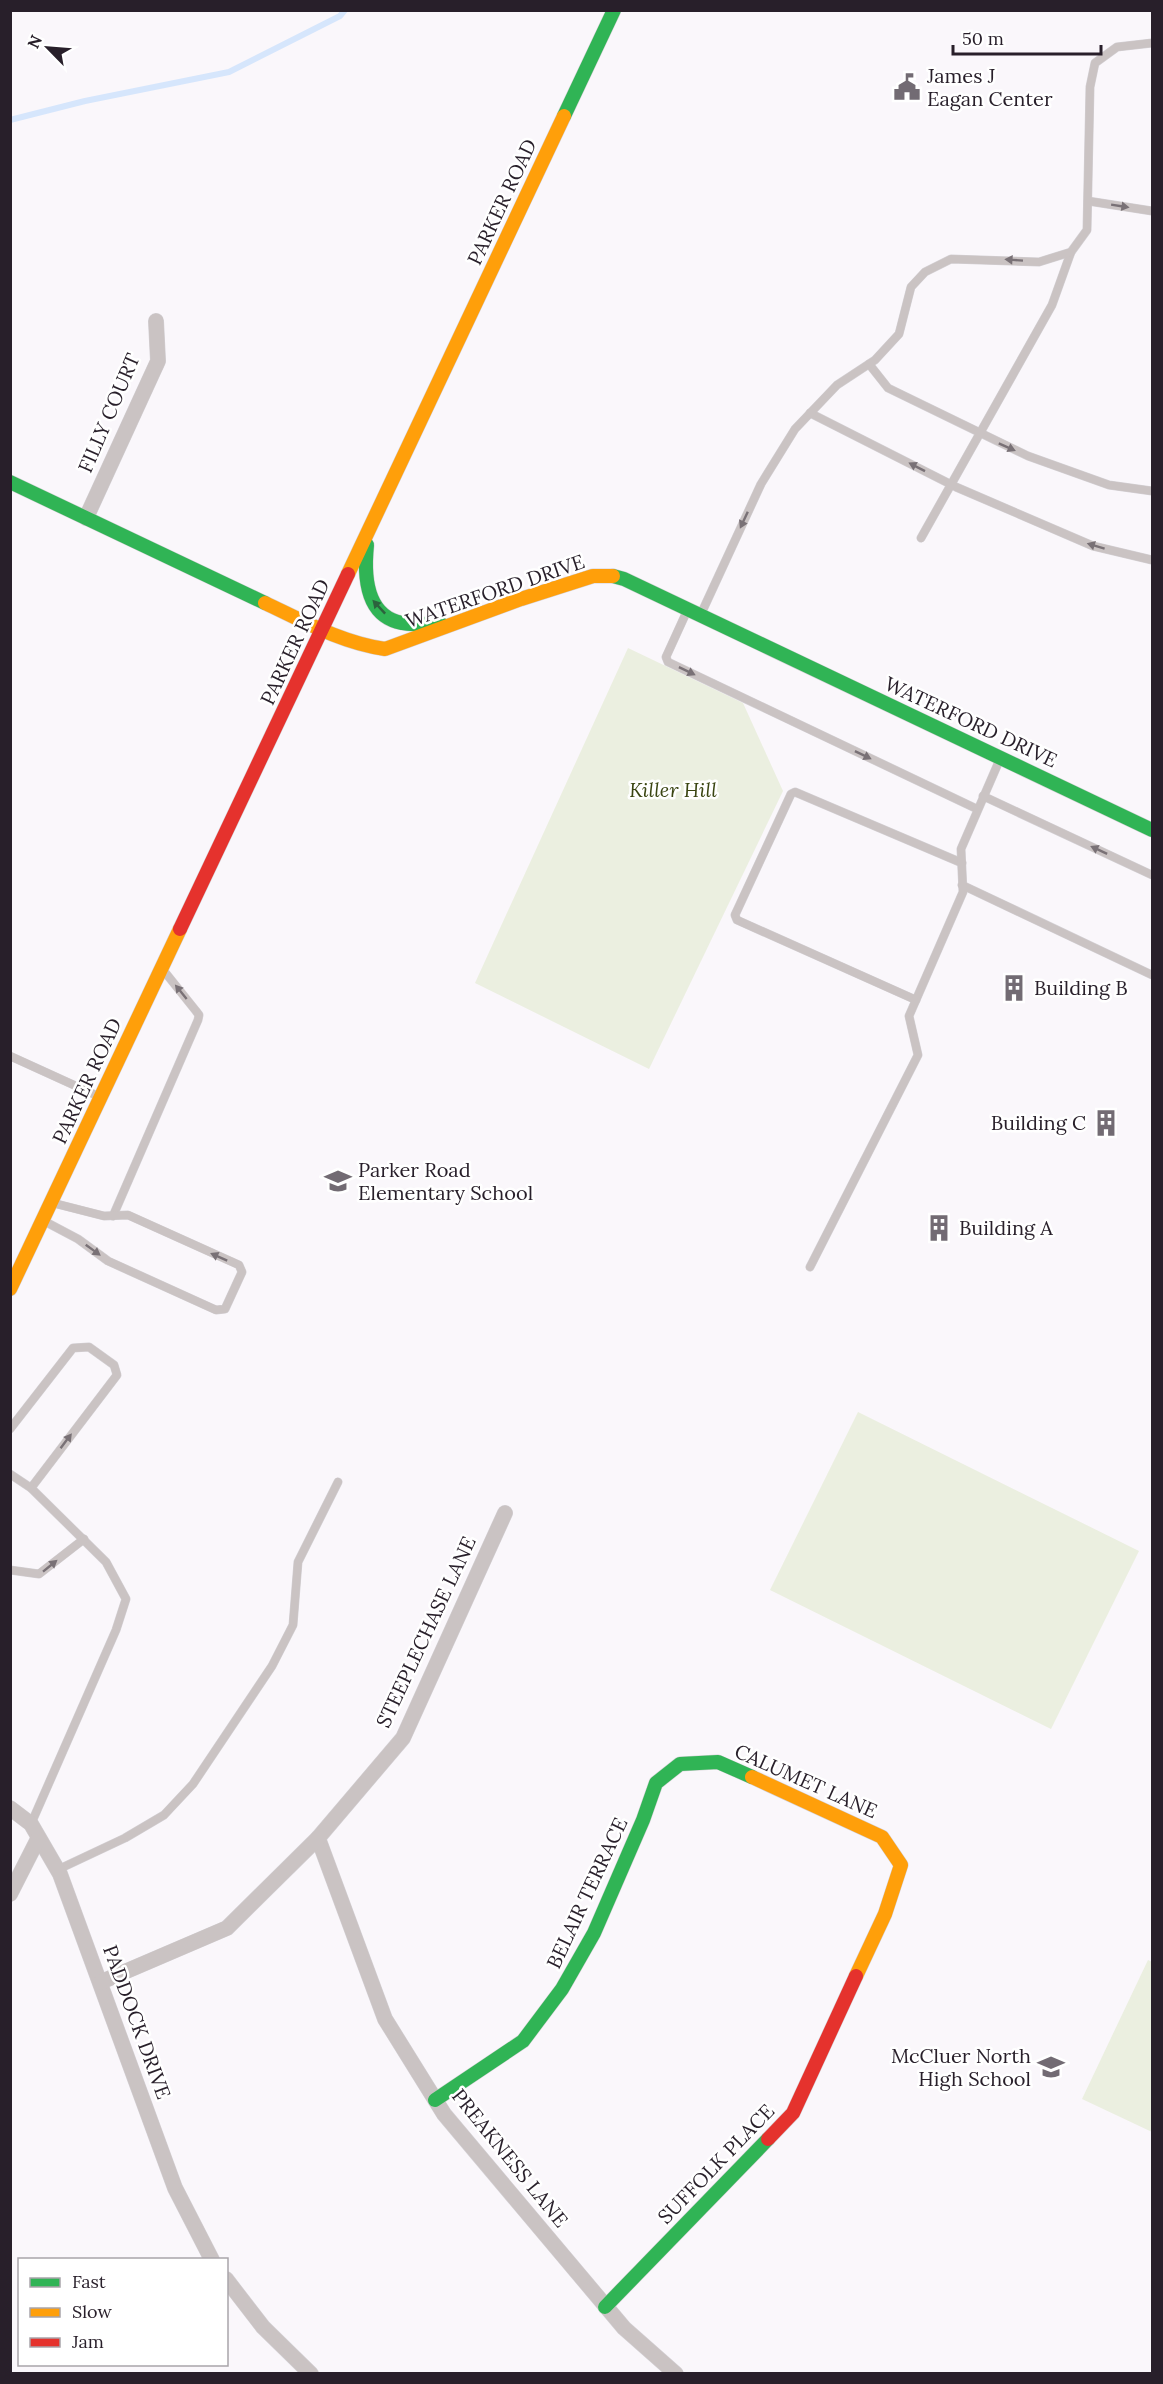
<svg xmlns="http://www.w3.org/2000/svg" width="1163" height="2384" font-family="Lora,serif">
  <rect width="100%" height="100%" fill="#faf7fb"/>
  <g fill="#ebefe0">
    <polygon points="628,648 743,703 783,791 649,1069 475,983"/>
    <polygon points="858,1412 1139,1551 1051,1729 770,1590"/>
    <polygon points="1148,1960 1152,1962 1152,2132 1082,2099"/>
  </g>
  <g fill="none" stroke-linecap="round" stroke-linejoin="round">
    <polyline stroke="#d6e6fc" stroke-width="6" points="10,120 85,101 229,72 340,16 345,10"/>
    <defs>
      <g id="lane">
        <polyline points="1088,201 1152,211"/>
        <polyline points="869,364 888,388 1028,456 1109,485 1152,491"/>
        <polyline points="810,413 956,487 1093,546 1152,560"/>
        <polyline points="921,538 1052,305 1071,252"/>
        <polyline points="687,611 666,657 668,662 977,809"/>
        <polyline points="701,614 761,484 795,429 837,385 875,360 899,334 911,287 925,272 951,259 1039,262 1071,252 1087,230 1090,87 1095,63 1117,47 1152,43"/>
        <polyline points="983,796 1152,875"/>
        <polyline points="962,885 1152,975"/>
        <polyline points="916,1000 737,920 735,915 791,794 795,792 962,863"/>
        <polyline points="10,1056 100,1097"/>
        <polyline points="113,1216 198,1020 199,1015 196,1011 164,971"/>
        <polyline points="44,1221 78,1239 108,1261 216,1310 225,1309 242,1272 239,1265 128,1215 104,1216 53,1203"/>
        <polyline points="810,1267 918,1055 909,1016 963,892 961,849 1000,759"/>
        <polyline points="10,1429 73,1348 89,1347 114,1365 117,1375 31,1488"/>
        <polyline points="10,1474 31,1488 106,1562 126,1599 116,1630 31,1824"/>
        <polyline points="10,1570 39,1574 84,1539"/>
        <polyline points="57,1870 125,1838 164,1815 193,1784 272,1666 293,1625 298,1562 338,1482"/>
      </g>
      <g id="street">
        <polyline points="86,518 158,361 156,321"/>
        <polyline points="10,1808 31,1824 60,1874 175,2188 212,2260"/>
        <polyline points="318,1838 385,2019 444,2114 624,2328 676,2374"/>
        <polyline points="10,1894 38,1839"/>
        <polyline points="101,1982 227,1928 318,1838 403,1738 505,1513"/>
        <polyline points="226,2279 263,2327 311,2374"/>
      </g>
      <g id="fast">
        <polyline points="564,116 614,10"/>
        <polyline points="10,482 265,603"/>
        <path d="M367 545C364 574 365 616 402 623 414 626 427 623 440 623"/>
        <polyline points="613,576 624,579 1152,830"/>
        <polyline points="435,2100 523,2041 562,1989 594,1933 643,1820 656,1783 680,1764 718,1762 752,1777"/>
        <polyline points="605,2307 768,2139"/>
      </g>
      <g id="slow">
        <polyline points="348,574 564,116"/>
        <path d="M265 603C303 621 342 643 385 649L521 599 593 576H613"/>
        <polyline points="10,1289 180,929"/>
        <polyline points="752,1777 882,1837 901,1865 885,1914 856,1976"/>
      </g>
      <g id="jam">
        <polyline points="180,929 348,574"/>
        <polyline points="768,2139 793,2113 856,1976"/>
      </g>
    </defs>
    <use href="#lane" stroke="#d4d1d5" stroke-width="9"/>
    <use href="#street" stroke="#d4d1d5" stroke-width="16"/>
    <use href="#fast" stroke="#d4d1d5" stroke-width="15"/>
    <use href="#slow" stroke="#d4d1d5" stroke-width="15"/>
    <use href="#jam" stroke="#d4d1d5" stroke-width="15"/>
    <use href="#lane" stroke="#cac3c3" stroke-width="8"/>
    <use href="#street" stroke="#cac3c3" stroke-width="15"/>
    <use href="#fast" stroke="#30b455" stroke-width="14"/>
    <use href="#slow" stroke="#ff9f0a" stroke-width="14"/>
    <use href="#jam" stroke="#e5322d" stroke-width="14"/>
  </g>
  <defs><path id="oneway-solid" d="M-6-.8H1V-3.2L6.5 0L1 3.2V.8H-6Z" transform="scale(1.5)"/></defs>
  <g fill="#797176">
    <use href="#oneway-solid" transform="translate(1120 206) rotate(9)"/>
    <use href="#oneway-solid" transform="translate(1014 260) rotate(-176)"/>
    <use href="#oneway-solid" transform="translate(1007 447) rotate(24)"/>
    <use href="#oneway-solid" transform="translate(917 467) rotate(-153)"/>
    <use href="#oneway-solid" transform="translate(744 520) rotate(115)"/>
    <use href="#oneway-solid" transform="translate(1096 546) rotate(-163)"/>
    <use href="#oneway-solid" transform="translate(687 671) rotate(26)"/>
    <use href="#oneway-solid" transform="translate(863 755) rotate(26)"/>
    <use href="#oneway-solid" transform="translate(1099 850) rotate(-155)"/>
    <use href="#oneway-solid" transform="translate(181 992) rotate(-129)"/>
    <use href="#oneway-solid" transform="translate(93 1250) rotate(36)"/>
    <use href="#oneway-solid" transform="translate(219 1257) rotate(-156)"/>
    <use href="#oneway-solid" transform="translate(66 1441) rotate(-53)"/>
    <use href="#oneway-solid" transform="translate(50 1566) rotate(-39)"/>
  </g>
  <use fill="#2c623d" href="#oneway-solid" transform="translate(379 607) rotate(-133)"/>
  <defs>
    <symbol id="civic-bare" viewBox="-9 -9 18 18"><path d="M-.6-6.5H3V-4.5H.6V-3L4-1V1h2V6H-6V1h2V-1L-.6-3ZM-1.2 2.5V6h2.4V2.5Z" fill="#726b73" stroke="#fff" stroke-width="2.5" paint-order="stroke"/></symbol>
    <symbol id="building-bare" viewBox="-9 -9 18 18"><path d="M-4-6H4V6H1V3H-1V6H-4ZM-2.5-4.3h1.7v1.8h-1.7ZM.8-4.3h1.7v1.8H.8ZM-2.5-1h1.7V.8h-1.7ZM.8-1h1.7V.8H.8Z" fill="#726b73" stroke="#fff" stroke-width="2.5" paint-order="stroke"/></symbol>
    <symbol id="school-bare" viewBox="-9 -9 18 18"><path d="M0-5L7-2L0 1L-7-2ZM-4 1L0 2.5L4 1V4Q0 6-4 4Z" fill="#726b73" stroke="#fff" stroke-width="2.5" paint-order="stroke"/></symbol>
  </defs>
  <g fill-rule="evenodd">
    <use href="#civic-bare" x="888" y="68" width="38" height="38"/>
    <use href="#building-bare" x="995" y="969" width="38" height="38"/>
    <use href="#building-bare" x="1087" y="1104" width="38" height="38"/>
    <use href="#school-bare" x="319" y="1162" width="38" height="38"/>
    <use href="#building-bare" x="920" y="1209" width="38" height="38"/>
    <use href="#school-bare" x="1032" y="2048" width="38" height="38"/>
  </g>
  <g text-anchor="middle" stroke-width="5" stroke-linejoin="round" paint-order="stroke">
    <g font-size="20" fill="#281f2a" stroke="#fff" text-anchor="start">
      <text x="927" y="83">James J<tspan x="927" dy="23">Eagan Center</tspan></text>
      <text x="1034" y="995">Building B</text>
      <text x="1086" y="1130" text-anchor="end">Building C</text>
      <text x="358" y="1177">Parker Road<tspan x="358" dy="23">Elementary School</tspan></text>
      <text x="959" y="1235">Building A</text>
      <text x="1031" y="2063" text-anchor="end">McCluer North<tspan x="1031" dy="23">High School</tspan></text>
    </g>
    <g font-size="20" fill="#281f2a" stroke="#fff">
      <text transform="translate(502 202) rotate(-65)" y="7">PARKER ROAD</text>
      <text transform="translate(109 413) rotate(-67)" y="7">FILLY COURT</text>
      <text transform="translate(495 591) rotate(-19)" y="7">WATERFORD DRIVE</text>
      <text transform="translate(295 642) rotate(-65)" y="7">PARKER ROAD</text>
      <text transform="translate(971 722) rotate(25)" y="7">WATERFORD DRIVE</text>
      <text transform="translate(87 1081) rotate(-65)" y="7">PARKER ROAD</text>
      <text transform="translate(426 1632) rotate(-65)" y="7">STEEPLECHASE LANE</text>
      <text transform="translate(806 1781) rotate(24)" y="7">CALUMET LANE</text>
      <text transform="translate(587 1893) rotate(-65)" y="7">BELAIR TERRACE</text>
      <text transform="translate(137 2022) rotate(70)" y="7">PADDOCK DRIVE</text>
      <text transform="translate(510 2158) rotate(51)" y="7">PREAKNESS LANE</text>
      <text transform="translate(716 2164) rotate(-46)" y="7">SUFFOLK PLACE</text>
    </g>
    <g font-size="20" font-style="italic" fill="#3a4512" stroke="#fff">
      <text x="673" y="797">Killer Hill</text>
    </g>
  </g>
  <rect width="1163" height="2384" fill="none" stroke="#281f2a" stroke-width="24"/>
  <rect x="18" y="2258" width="210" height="108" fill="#ffffff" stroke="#a9a5aa" stroke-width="1.5"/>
  <rect x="30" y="2278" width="30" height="9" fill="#30b455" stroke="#a9a5aa" stroke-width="1.5"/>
  <text x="72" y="2288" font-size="18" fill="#281f2a">Fast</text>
  <rect x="30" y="2308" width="30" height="9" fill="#ff9f0a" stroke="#a9a5aa" stroke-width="1.5"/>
  <text x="72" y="2318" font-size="18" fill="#281f2a">Slow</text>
  <rect x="30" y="2338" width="30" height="9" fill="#e5322d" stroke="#a9a5aa" stroke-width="1.5"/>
  <text x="72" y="2348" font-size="18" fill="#281f2a">Jam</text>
  <g transform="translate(48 48) rotate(295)" stroke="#ffffff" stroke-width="4.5" paint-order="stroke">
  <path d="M0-4.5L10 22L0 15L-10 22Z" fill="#281f2a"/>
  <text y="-9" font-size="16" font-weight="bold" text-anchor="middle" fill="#281f2a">N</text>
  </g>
  <path d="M953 45v9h148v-9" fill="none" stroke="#281f2a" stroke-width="3"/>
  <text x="962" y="45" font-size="18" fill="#281f2a" stroke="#ffffff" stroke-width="4.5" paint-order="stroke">50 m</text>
</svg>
